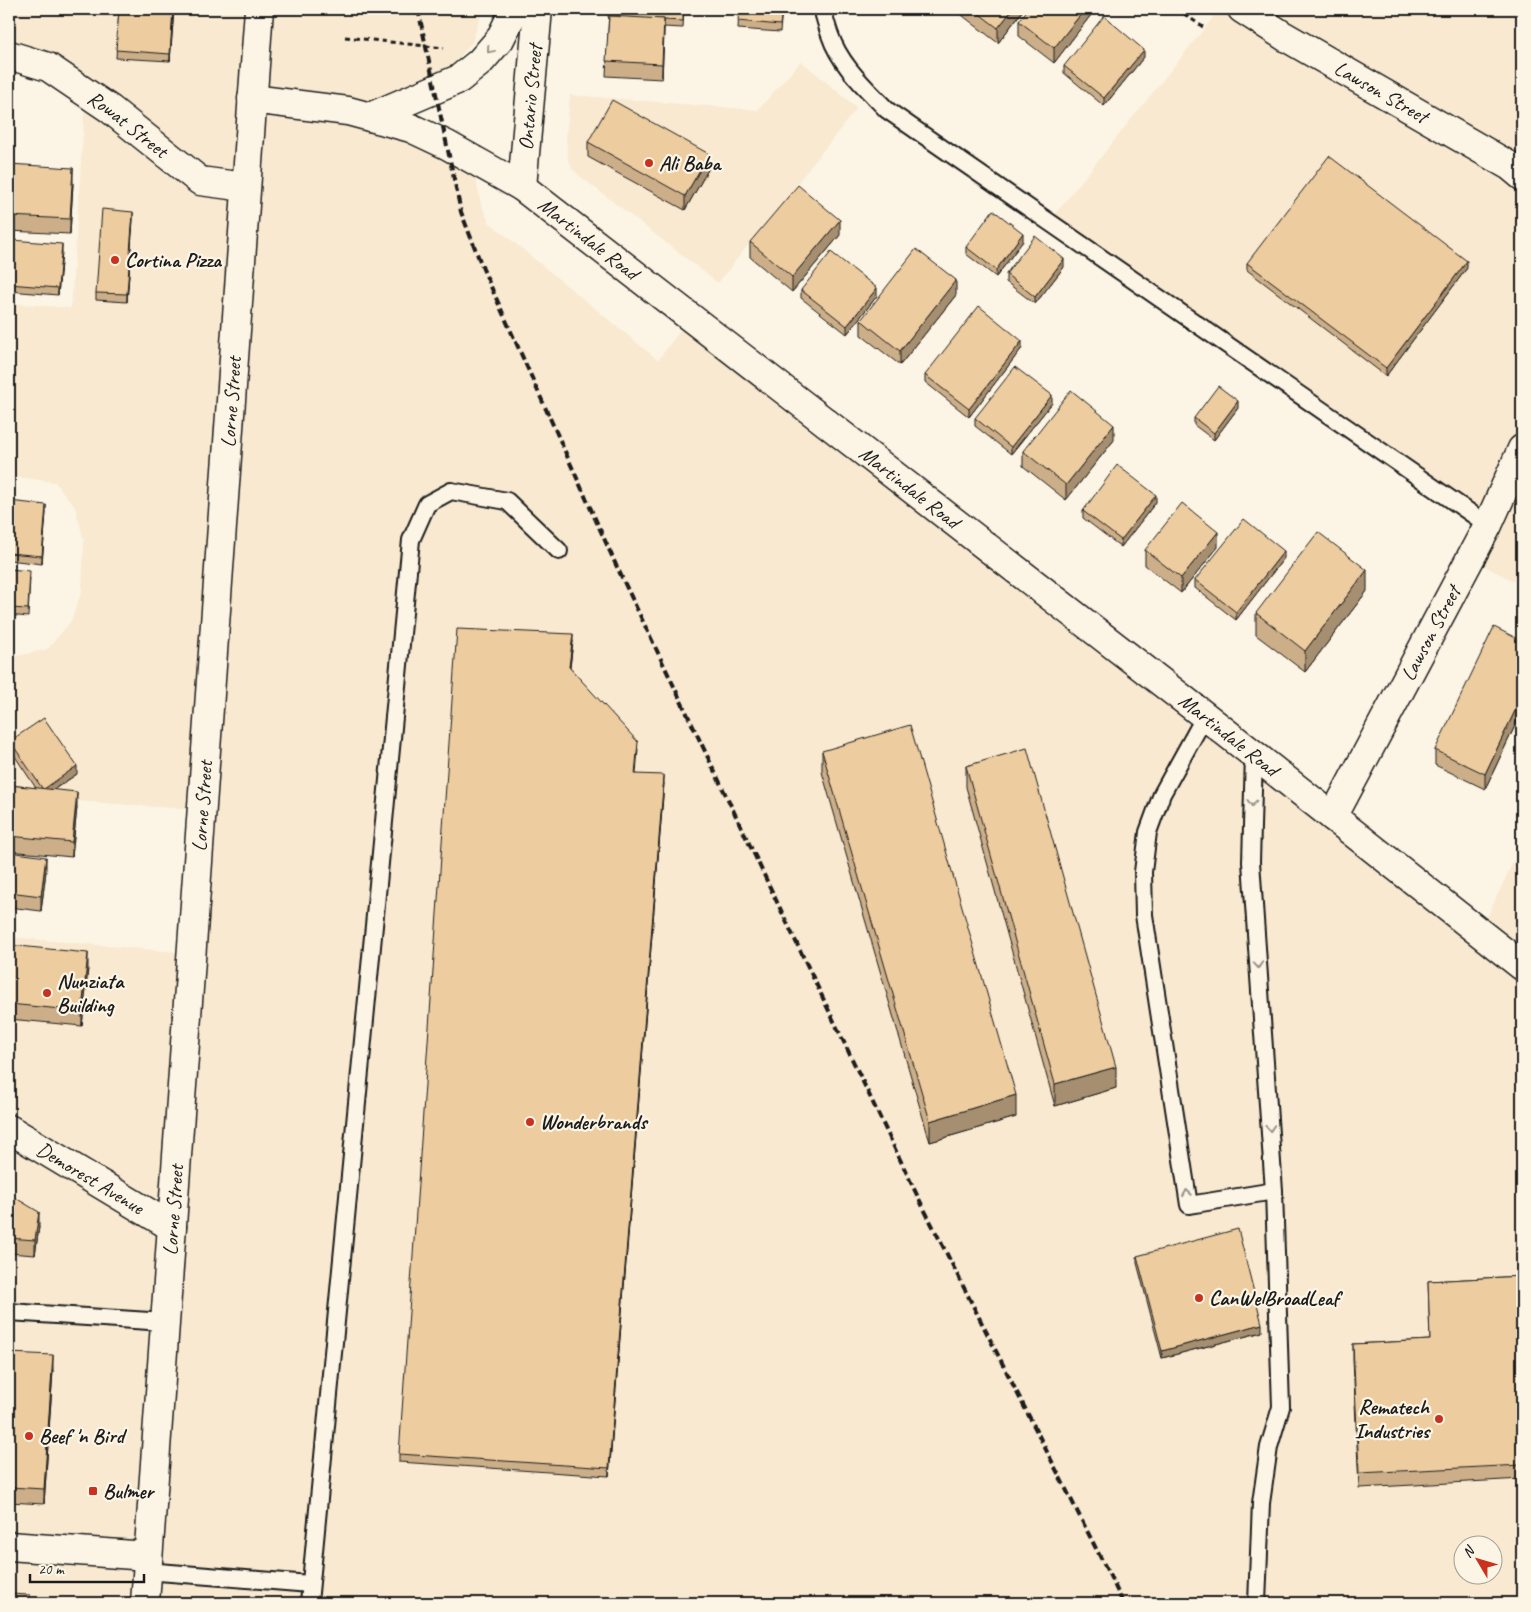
<svg xmlns="http://www.w3.org/2000/svg" width="1531" height="1612" font-family="Caveat,sans-serif">
  <rect width="100%" height="100%" fill="#fcf5e5"/>
  <filter id="ink" filterUnits="userSpaceOnUse"><feTurbulence type="fractalNoise" baseFrequency=".02" numOctaves="2"/><feDisplacementMap in="SourceGraphic" scale="10" xChannelSelector="R" yChannelSelector="G"/><feConvolveMatrix kernelMatrix="1 2 1 2 8 2 1 2 1" color-interpolation-filters="sRGB"/></filter>
  <g filter="url(#ink)">
    <g fill="#f8e9d0" fill-rule="evenodd">
      <path d="M9 9H483L472 42 452 66 371 112 471 155 481 204 489 222 658 360 692 315 1482 928 1522 843V1603H9V937L188 953 198 810 9 796V658L48 649 71 621 82 591 84 540 75 507 55 482 9 476V303L71 308 86 90 9 53ZM1464 1544H1494V1574H1464Z"/>
      <polygon points="1220,9 1522,9 1522,585 1468,558 1484,526 1047,224"/>
      <polygon points="801,61 857,108 718,283 581,177 572,169 568,159 566,139 570,95 758,110"/>
    </g>
    <g fill="none" stroke-linecap="round" stroke-linejoin="round">
      <defs>
        <g id="service">
          <path d="M822 9C825 18 827 27 830 35 840 65 866 88 887 110L1488 525"/>
          <polyline points="1205,716 1162,794 1148,832 1143,872 1144,915 1189,1205 1274,1191 1251,862 1254,754"/>
          <polyline points="9,1312 165,1322"/>
          <polyline points="146,1571 310,1584"/>
          <polyline points="309,1603 411,540 427,504 451,491 507,501 559,551"/>
          <polyline points="1257,1603 1261,1503 1269,1447 1281,1407 1274,1191"/>
        </g>
        <g id="minor">
          <path id="s1" d="M1242 9 1284 36 1510 166 1522 176"/>
          <path id="s2" d="M9 55 48 67 110 109 200 181 245 187"/>
          <path id="s3" d="M1333 817 1488 525 1522 449"/>
          <path id="s4" d="M9 1129 172 1227"/>
        </g>
        <g id="tertiary">
          <path id="s5" d="M252 99 348 111 411 128 447 145 522 187 1205 716 1522 966"/>
          <polyline points="370,117 459,79 480,62 500,39 515,9"/>
          <path id="s6" d="M522 187 538 9"/>
          <polyline points="9,1546 147,1556"/>
        </g>
        <g id="primary">
          <path id="s7" d="M145 1603 259 9"/>
        </g>
      </defs>
      <use href="#service" stroke="#1c1c1c" stroke-width="20"/>
      <use href="#minor" stroke="#1c1c1c" stroke-width="31"/>
      <use href="#tertiary" stroke="#1c1c1c" stroke-width="31"/>
      <use href="#primary" stroke="#1c1c1c" stroke-width="31"/>
      <g stroke="#1c1c1c" stroke-width="3" stroke-dasharray="5 4" stroke-linecap="butt">
        <polyline points="1177,9 1203,27"/>
        <polyline points="345,37 444,48"/>
      </g>
      <use href="#service" stroke="#fcf5e5" stroke-width="16"/>
      <use href="#minor" stroke="#fcf5e5" stroke-width="28"/>
      <use href="#tertiary" stroke="#fcf5e5" stroke-width="28"/>
      <use href="#primary" stroke="#fcf5e5" stroke-width="28"/>
      <polyline stroke="#1c1c1c" stroke-width="4" stroke-dasharray="8 4" stroke-linecap="butt" points="418,9 461,212 483,269 616,565 917,1195 1114,1584 1123,1603"/>
    </g>
    <g fill="#ccaf89" stroke="#1c1c1c">
      <polygon points="119,9 174,9 170,61 116,58"/>
      <polygon points="609,9 684,9 683,28 664,27 662,79 606,76"/>
      <polygon points="739,9 782,9 780,32 738,29"/>
      <polygon points="954,9 1024,9 998,43"/>
      <polygon points="1094,9 1094,11 1054,63 1019,36 1019,21"/>
      <polygon points="1144,57 1104,106 1064,73 1064,66"/>
      <polygon points="588,142 709,168 685,210 588,157"/>
      <polygon points="9,173 73,183 70,234 9,231"/>
      <polygon points="133,219 127,302 96,300 96,293"/>
      <polygon points="840,235 792,292 750,257 750,242"/>
      <polygon points="1023,241 996,277 966,254 966,247"/>
      <polygon points="62,251 58,295 9,291 9,284"/>
      <polygon points="1247,263 1467,268 1386,376 1247,270"/>
      <polygon points="1064,267 1035,304 1006,282 1006,274"/>
      <polygon points="801,290 877,296 847,334 801,298"/>
      <polygon points="956,295 900,365 861,335 861,320"/>
      <polygon points="1022,348 969,417 925,382 925,375"/>
      <polygon points="1052,403 1011,454 975,426 975,418"/>
      <polygon points="1238,408 1214,440 1194,425 1194,418"/>
      <polygon points="1114,440 1066,500 1023,466 1023,451"/>
      <polygon points="9,501 46,512 42,564 9,560"/>
      <polygon points="1156,502 1121,547 1083,518 1083,511"/>
      <polygon points="1218,547 1181,593 1145,565 1145,550"/>
      <polygon points="1284,558 1236,620 1195,588 1195,580"/>
      <polygon points="9,569 30,578 28,617 9,615"/>
      <polygon points="1367,591 1305,672 1256,635 1256,613"/>
      <polygon points="573,641 570,668 638,749 636,774 664,783 609,1476 399,1462 399,1454"/>
      <polygon points="1522,641 1522,711 1485,789 1435,765 1435,750"/>
      <polygon points="10,741 77,774 53,790 77,807 72,857 9,851 9,785 36,788 10,749"/>
      <polygon points="822,751 1016,1117 930,1142 822,772"/>
      <polygon points="966,766 1116,1088 1055,1106 966,787"/>
      <polygon points="9,852 46,871 41,911 9,907"/>
      <polygon points="9,945 88,968 82,1026 9,1019"/>
      <polygon points="9,1194 39,1227 35,1255 9,1253"/>
      <polygon points="1137,1256 1262,1332 1162,1358 1137,1263"/>
      <polygon points="1522,1276 1522,1479 1359,1488 1353,1359 1353,1344 1430,1340 1428,1281"/>
      <polygon points="9,1353 53,1370 44,1504 9,1502"/>
    </g>
    <g fill="#a68f6f" stroke="#1c1c1c">
      <polygon points="173,9 174,9 170,61 170,54"/>
      <polygon points="1013,9 1024,9 998,43 998,28"/>
      <polygon points="1085,9 1094,9 1094,11 1054,63 1054,48"/>
      <polygon points="664,19 664,34 662,79 662,64"/>
      <polygon points="1144,50 1144,57 1104,106 1104,98"/>
      <polygon points="709,154 709,168 685,210 685,196"/>
      <polygon points="73,168 73,183 70,234 70,219"/>
      <polygon points="133,212 133,219 127,302 127,294"/>
      <polygon points="840,220 840,235 792,292 792,277"/>
      <polygon points="1023,233 1023,241 996,277 996,270"/>
      <polygon points="62,244 62,251 58,295 58,288"/>
      <polygon points="1064,259 1064,267 1035,304 1035,297"/>
      <polygon points="1467,261 1467,268 1386,376 1386,368"/>
      <polygon points="956,280 956,295 900,365 900,351"/>
      <polygon points="877,288 877,296 847,334 847,326"/>
      <polygon points="1022,341 1022,348 969,417 969,409"/>
      <polygon points="1052,395 1052,403 1011,454 1011,447"/>
      <polygon points="1238,401 1238,408 1214,440 1214,433"/>
      <polygon points="1114,425 1114,440 1066,500 1066,485"/>
      <polygon points="1156,495 1156,502 1121,547 1121,540"/>
      <polygon points="46,505 46,512 42,564 42,556"/>
      <polygon points="1218,532 1218,547 1181,593 1181,578"/>
      <polygon points="1284,551 1284,558 1236,620 1236,612"/>
      <polygon points="1367,570 1367,591 1305,672 1305,651"/>
      <polygon points="573,634 573,641 569,675 569,667"/>
      <polygon points="1522,696 1522,711 1485,789 1485,774"/>
      <polygon points="77,766 77,774 42,797 42,789"/>
      <polygon points="664,775 664,783 609,1476 609,1468"/>
      <polygon points="77,792 77,807 72,857 72,842"/>
      <polygon points="46,857 46,871 41,911 41,896"/>
      <polygon points="88,953 88,968 82,1026 82,1011"/>
      <polygon points="1116,1067 1116,1088 1055,1106 1055,1084"/>
      <polygon points="1016,1095 1016,1117 930,1142 930,1121"/>
      <polygon points="39,1212 39,1227 35,1255 35,1240"/>
      <polygon points="1262,1324 1262,1332 1162,1358 1162,1351"/>
      <polygon points="53,1355 53,1370 44,1504 44,1489"/>
    </g>
    <g fill="#edcc9f" stroke="#1c1c1c">
      <polygon points="119,9 173,9 170,54 116,50"/>
      <polygon points="609,9 683,9 683,21 664,20 664,19 608,17"/>
      <polygon points="739,9 782,9 780,25 738,21"/>
      <polygon points="973,9 1013,9 998,28"/>
      <polygon points="1028,9 1085,9 1054,48 1019,21"/>
      <polygon points="609,16 664,19 662,64 606,61"/>
      <polygon points="1104,16 1144,50 1104,98 1064,66"/>
      <polygon points="612,100 709,154 685,196 588,142"/>
      <polygon points="1329,156 1467,261 1386,368 1247,263"/>
      <polygon points="9,164 73,168 70,219 9,216"/>
      <polygon points="798,185 840,220 792,277 750,242"/>
      <polygon points="102,209 133,212 127,294 96,293"/>
      <polygon points="993,210 1023,233 996,270 966,247"/>
      <polygon points="1035,236 1064,259 1035,297 1006,274"/>
      <polygon points="12,240 62,244 58,288 9,284"/>
      <polygon points="916,249 956,280 900,351 861,320"/>
      <polygon points="831,252 877,288 847,326 801,290"/>
      <polygon points="979,306 1022,341 969,409 925,375"/>
      <polygon points="1015,367 1052,395 1011,447 975,418"/>
      <polygon points="1218,386 1238,401 1214,433 1194,418"/>
      <polygon points="1071,390 1114,425 1066,485 1023,451"/>
      <polygon points="1117,465 1156,495 1121,540 1083,511"/>
      <polygon points="9,501 46,505 42,556 9,553"/>
      <polygon points="1182,503 1218,532 1181,578 1145,550"/>
      <polygon points="1244,519 1284,551 1236,612 1195,580"/>
      <polygon points="1318,532 1367,570 1305,651 1256,613"/>
      <polygon points="9,569 30,571 28,609 9,608"/>
      <polygon points="1494,627 1522,641 1522,696 1485,774 1435,750"/>
      <polygon points="457,629 573,634 569,667 638,742 635,774 664,775 609,1468 399,1454"/>
      <polygon points="44,718 77,766 44,789 42,788 10,741"/>
      <polygon points="910,725 1016,1095 930,1121 822,751"/>
      <polygon points="1027,748 1116,1067 1055,1084 966,766"/>
      <polygon points="9,785 77,792 72,842 9,836"/>
      <polygon points="9,852 46,857 41,896 9,892"/>
      <polygon points="9,945 88,953 82,1011 9,1004"/>
      <polygon points="9,1194 39,1212 35,1240 9,1238"/>
      <polygon points="1238,1229 1262,1324 1162,1351 1137,1256"/>
      <polygon points="1522,1276 1522,1465 1359,1473 1353,1344 1430,1340 1428,1281"/>
      <polygon points="9,1353 53,1355 44,1489 9,1487"/>
      <polygon points="9,1594 30,1595 30,1603 9,1603"/>
    </g>
    <defs><path id="oneway-chevron" d="M-2-3.5L2.5 0L-2 3.5" fill="none" stroke-width="1.6" stroke-linecap="round" stroke-linejoin="round" transform="scale(1.25)"/></defs>
    <g stroke="#97938b">
      <use href="#oneway-chevron" transform="translate(490 50) rotate(130)"/>
      <use href="#oneway-chevron" transform="translate(1252 803) rotate(92)"/>
      <use href="#oneway-chevron" transform="translate(1258 965) rotate(86)"/>
      <use href="#oneway-chevron" transform="translate(1270 1128) rotate(86)"/>
      <use href="#oneway-chevron" transform="translate(1187 1193) rotate(-99)"/>
    </g>
  </g>
  <g fill="#c8321e" stroke="#fcf5e5" stroke-width="2">
    <circle cx="649" cy="163" r="5"/>
    <circle cx="115" cy="260" r="5"/>
    <circle cx="47" cy="993" r="5"/>
    <circle cx="530" cy="1122" r="5"/>
    <circle cx="1199" cy="1298" r="5"/>
    <circle cx="1439" cy="1419" r="5"/>
    <circle cx="29" cy="1436" r="5"/>
    <rect x="88" y="1486" width="10" height="10" rx="2.5"/>
  </g>
  <g text-anchor="middle" stroke-width="4.5" stroke-linejoin="round" paint-order="stroke">
    <g font-size="21" fill="#1c1c1c" stroke="#fcf5e5">
      <text dy="7" stroke="none"><textPath href="#s1" startOffset="162">Lawson Street</textPath></text>
      <text dy="7" stroke="none"><textPath href="#s6" startOffset="90">Ontario Street</textPath></text>
      <text dy="7" stroke="none"><textPath href="#s2" startOffset="139">Rowat Street</textPath></text>
      <text dy="7" stroke="none"><textPath href="#s5" startOffset="372">Martindale Road</textPath></text>
      <text dy="7" stroke="none"><textPath href="#s7" startOffset="1204">Lorne Street</textPath></text>
      <text dy="7" stroke="none"><textPath href="#s5" startOffset="778">Martindale Road</textPath></text>
      <text dy="7" stroke="none"><textPath href="#s3" startOffset="208">Lawson Street</textPath></text>
      <text dy="7" stroke="none"><textPath href="#s5" startOffset="1182">Martindale Road</textPath></text>
      <text dy="7" stroke="none"><textPath href="#s7" startOffset="799">Lorne Street</textPath></text>
      <text dy="7" stroke="none"><textPath href="#s4" startOffset="95">Demorest Avenue</textPath></text>
      <text dy="7" stroke="none"><textPath href="#s7" startOffset="394">Lorne Street</textPath></text>
    </g>
    <g font-size="21" font-weight="bold" fill="#1c1c1c" stroke="#fcf5e5" text-anchor="start">
      <text x="659" y="170">Ali Baba</text>
      <text x="125" y="267">Cortina Pizza</text>
      <text x="57" y="988">Nunziata<tspan x="57" dy="24">Building</tspan></text>
      <text x="540" y="1129">Wonderbrands</text>
      <text x="1209" y="1305">CanWelBroadLeaf</text>
      <text x="1429" y="1414" text-anchor="end">Rematech<tspan x="1429" dy="24">Industries</tspan></text>
      <text x="39" y="1443">Beef 'n Bird</text>
      <text x="103" y="1498">Bulmer</text>
    </g>
  </g>
  <rect width="1531" height="1612" fill="none" stroke="#fcf5e5" stroke-width="30"/>
  <rect x="15" y="15" width="1501" height="1582" fill="none" stroke="#1c1c1c" stroke-width="2" filter="url(#ink)"/>
  <g transform="translate(1478 1560) rotate(308)"><circle r="24" fill="#fcf5e5" stroke="#a29e95"/>
  <path d="M0-4L9 19L0 12L-9 19Z" fill="#c8321e"/>
  <text y="-8" font-size="14" font-weight="bold" text-anchor="middle" fill="#1c1c1c">N</text>
  </g>
  <path d="M30 1574v8h114v-8" fill="none" stroke="#1c1c1c" stroke-width="2.5"/>
  <text x="38" y="1574" font-size="15" fill="#1c1c1c" stroke="#fcf5e5" stroke-width="4" paint-order="stroke">20 m</text>
</svg>
